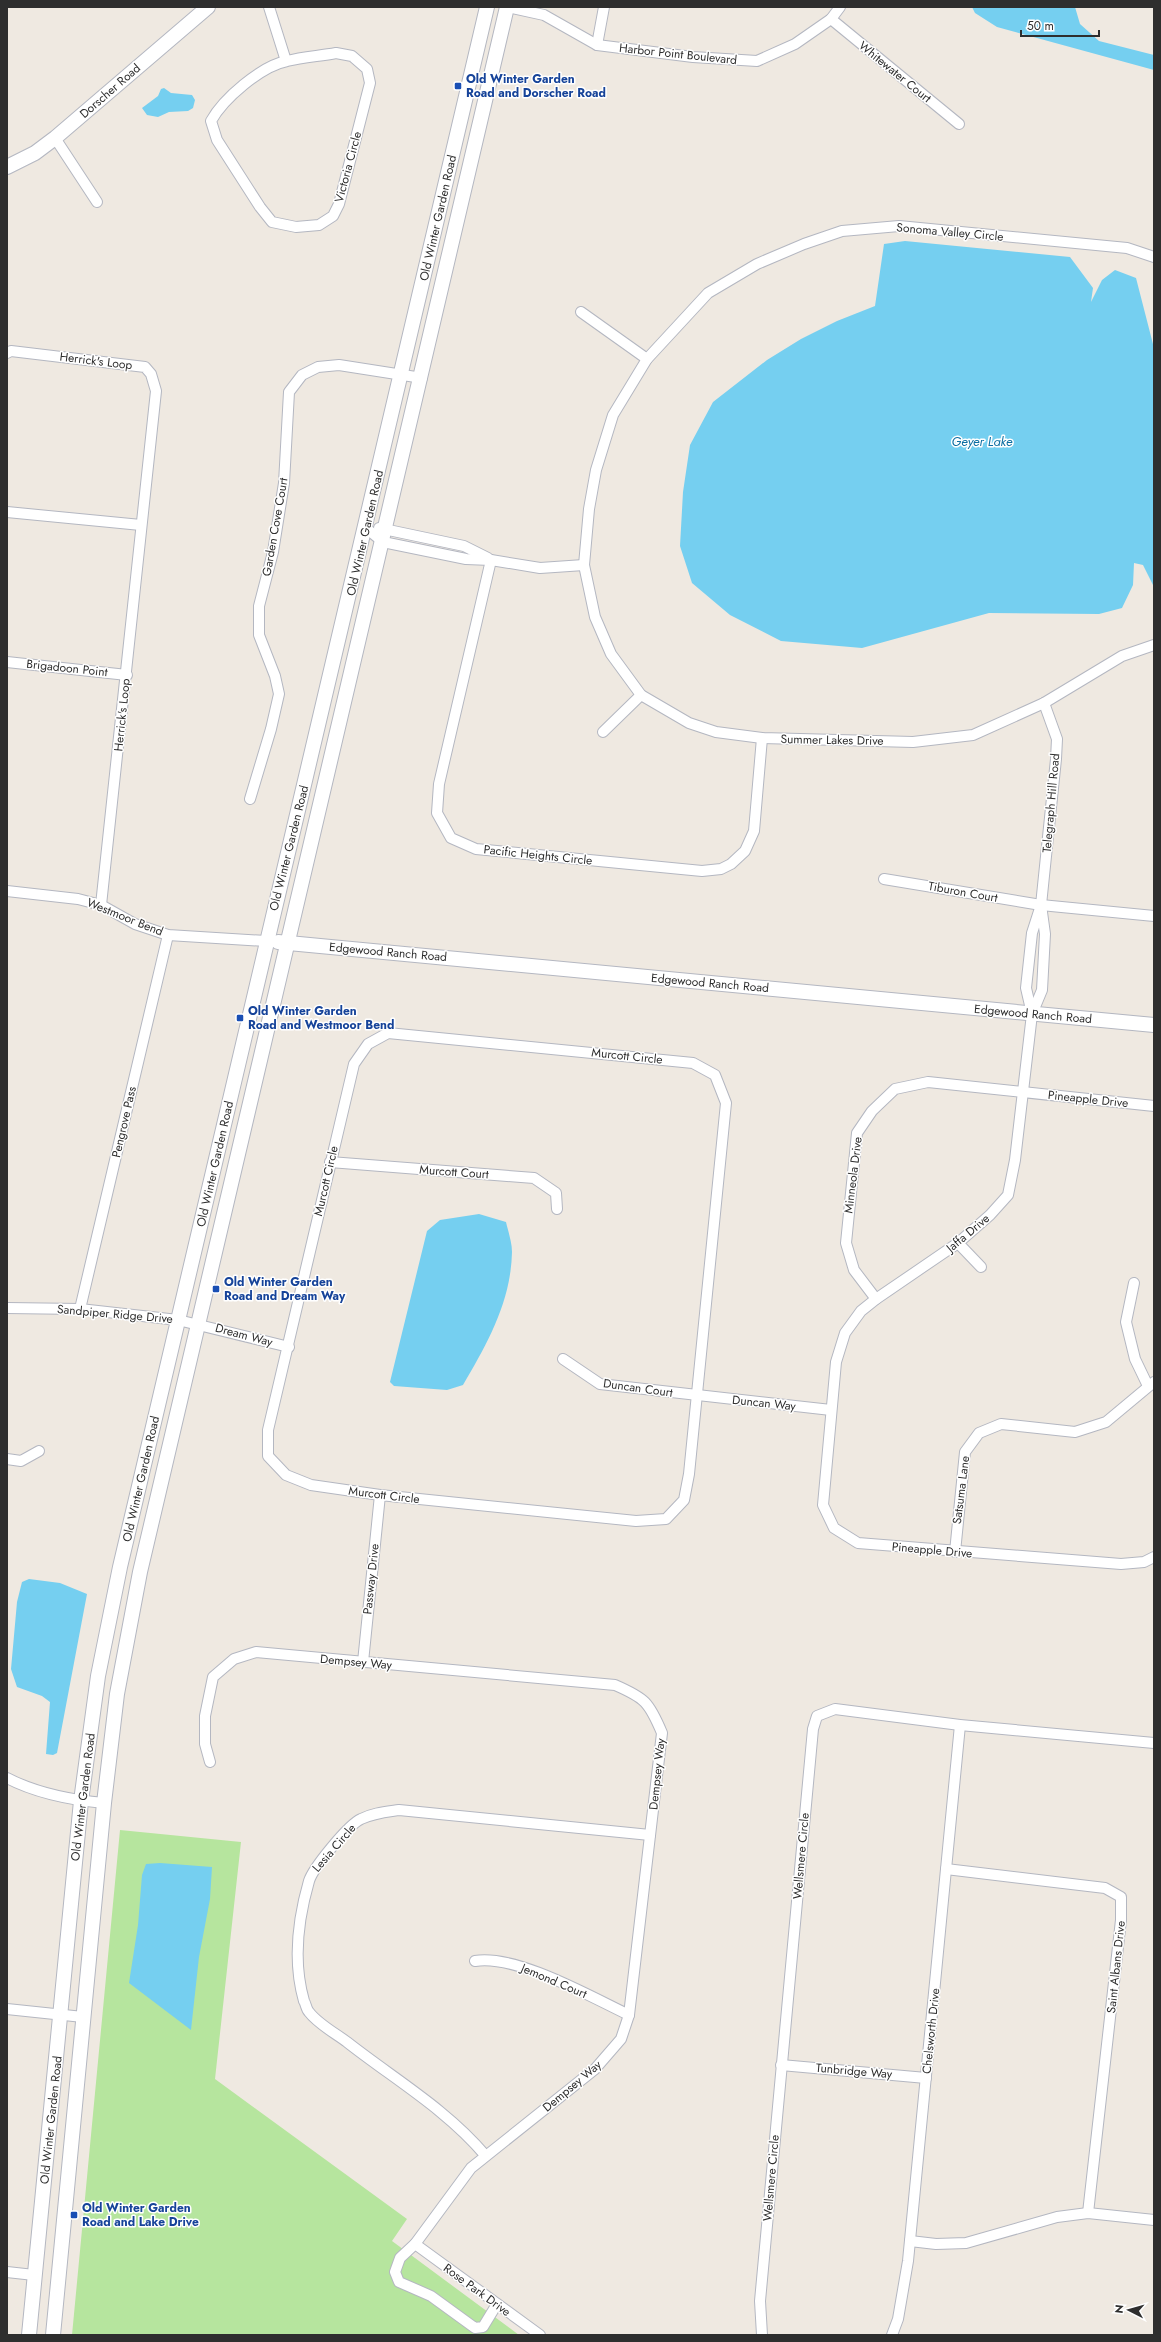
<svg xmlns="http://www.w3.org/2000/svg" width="1161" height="2342" font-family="Jost,sans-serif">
  <rect width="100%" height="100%" fill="#efe9e1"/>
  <polygon fill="#b6e59e" points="120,1830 241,1842 215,2079 407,2219 392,2241 519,2335 72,2335"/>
  <g fill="#75cff0">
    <polygon points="972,7 1075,7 1080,24 1099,41 1154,55 1154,70 997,27 975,13"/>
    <polygon points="164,88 171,93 192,95 195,100 193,108 188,111 169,112 158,117 147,115 142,108 158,96 161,89"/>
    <polygon points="905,241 1070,257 1093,288 1091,302 1102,280 1115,270 1136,278 1154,348 1154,587 1143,565 1134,563 1133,585 1122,608 1099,614 989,613 862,648 781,641 730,615 692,583 680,546 683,492 690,445 713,402 767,360 801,339 837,321 875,306 884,244"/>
    <path d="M479 1214 506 1222C508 1231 512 1242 512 1252 511 1302 487 1344 463 1385L447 1390 394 1386 390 1382 427 1231 440 1220Z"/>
    <polygon points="29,1579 60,1583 87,1594 57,1753 53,1755 46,1754 50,1702 42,1696 17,1687 11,1669 17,1602 22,1582"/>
    <polygon points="160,1863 212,1867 210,1899 199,1957 191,2030 129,1983 138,1925 142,1875 146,1864"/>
  </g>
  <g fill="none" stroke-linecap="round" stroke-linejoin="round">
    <defs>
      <g id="street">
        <polyline points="269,7 286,61"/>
        <polyline points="507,7 544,15 597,45 693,57 757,61 795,44 831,19 840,7"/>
        <polyline points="831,19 959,124"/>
        <polyline points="597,45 604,7"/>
        <path d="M336 53 352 56 367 69 370 83 339 204 333 216 319 225 296 227 272 222 260 207 217 140 211 121C223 99 261 66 287 61 303 57 320 56 336 53Z"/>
        <polyline points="55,138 97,202"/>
        <polyline points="1154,257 1127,248 899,226 842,231 804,244 757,264 708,293 647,359 613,415 596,470 589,509 584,565 595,617 611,654 641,695 689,723 716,732 762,738 913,742 973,735 1044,703 1122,656 1154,645"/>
        <polyline points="581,312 647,359"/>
        <polyline points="7,353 11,351 145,367 151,374 156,391 101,905"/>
        <polyline points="7,512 141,525"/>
        <polyline points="366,528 383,542 466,559 491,560 540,568 584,565"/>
        <polyline points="379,528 464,546 488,558"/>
        <polyline points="491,560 439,784 437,813 451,838 476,849 702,871 721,869 731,864 745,851 754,831 762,738"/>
        <polyline points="7,662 127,675"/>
        <polyline points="603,732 641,695"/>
        <polyline points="250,799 271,729 279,694 275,676 259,635 259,606 273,552 284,483 289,392 302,375 318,367 339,365 422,378"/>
        <polyline points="884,879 1041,905 1154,916"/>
        <polyline points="7,891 78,899 101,905 135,924 168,935 266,941"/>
        <polyline points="1041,905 1045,934 1042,990 1032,1014 1015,1160 1008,1195 990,1215 958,1243 876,1299 861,1311 845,1333 836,1362 823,1505 834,1528 858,1543 1121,1564 1144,1562 1154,1557"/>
        <polyline points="1032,1014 1026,988 1032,933 1041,905 1056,759 1057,739 1044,703"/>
        <polygon points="388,1033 693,1063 715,1075 726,1103 689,1474 684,1500 666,1519 636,1521 380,1495 311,1485 286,1475 268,1456 268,1430 354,1064 368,1044"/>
        <polyline points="330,1162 534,1178 556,1193 557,1209"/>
        <polyline points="958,1243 981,1267"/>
        <polyline points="1134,1283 1126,1322 1135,1359 1148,1386"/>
        <polyline points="876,1299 854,1270 846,1243 857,1133 872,1111 895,1089 928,1082 1154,1106"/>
        <polyline points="7,1308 80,1309 178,1320 289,1347"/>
        <polyline points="80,1309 168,935"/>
        <polyline points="563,1359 600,1384 831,1410"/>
        <polyline points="7,1459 21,1461 39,1451"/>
        <polyline points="955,1552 965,1452 979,1433 1001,1424 1075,1432 1106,1422 1154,1382"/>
        <polyline points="363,1662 380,1495"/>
        <path d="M210 1762 205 1744V1716L213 1677 234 1659 256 1652 615 1685C645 1698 649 1702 662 1733L629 2015 621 2039 595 2069 471 2168 415 2244 400 2258 395 2272 399 2282 431 2296 475 2328 483 2327 497 2304"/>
        <path d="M7 1778C36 1793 71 1800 104 1803"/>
        <polyline points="946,1869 1105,1888 1121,1897 1121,1920 1088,2213"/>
        <path d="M475 1961C516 1954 591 1997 629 2015"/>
        <polyline points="7,2009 83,2017"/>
        <polyline points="781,2065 926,2078"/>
        <path d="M485 2155C446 2109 394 2079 347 2042 335 2033 318 2024 309 2012 306 2009 306 2004 304 2001 293 1963 298 1919 309 1881 313 1868 348 1825 361 1819 373 1813 385 1812 399 1810L650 1835"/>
        <polyline points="910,2241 936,2244 966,2243 1057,2217 1088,2213 1154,2220"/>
        <polyline points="415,2244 540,2335"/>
        <polyline points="7,2272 34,2275"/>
        <polyline points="762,2335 760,2301 813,1729 817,1716 835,1709 960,1725 1154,1743"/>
        <polyline points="892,2335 898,2319 908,2261 960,1725"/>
      </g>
      <g id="secondary">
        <polyline points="7,167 35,153 55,138 208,7"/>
        <polyline points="278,942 1154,1025"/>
        <polyline points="29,2335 81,1801 98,1676 120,1567 487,7"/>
        <polyline points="53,2335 104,1803 117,1694 140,1572 507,7"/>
      </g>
    </defs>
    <use href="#street" stroke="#b4b7c1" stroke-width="12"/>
    <use href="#secondary" stroke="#b4b7c1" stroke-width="16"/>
    <use href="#street" stroke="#fff" stroke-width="10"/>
    <use href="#secondary" stroke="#fff" stroke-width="14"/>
  </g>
  <g fill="#1a4fb4" stroke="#fff" stroke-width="1.5">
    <rect x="454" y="82" width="8" height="8" rx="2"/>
    <rect x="236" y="1014" width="8" height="8" rx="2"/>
    <rect x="212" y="1285" width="8" height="8" rx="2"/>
    <rect x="70" y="2211" width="8" height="8" rx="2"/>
  </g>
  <g text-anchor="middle" stroke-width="3" stroke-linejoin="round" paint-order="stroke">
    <g font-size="12" fill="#2e2e2e" stroke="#fff">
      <text transform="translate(678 54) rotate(6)" y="4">Harbor Point Boulevard</text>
      <text transform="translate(895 72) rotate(39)" y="4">Whitewater Court</text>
      <text transform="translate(110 91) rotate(-41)" y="4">Dorscher Road</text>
      <text transform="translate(348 167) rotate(-75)" y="4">Victoria Circle</text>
      <text transform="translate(438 218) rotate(-77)" y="4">Old Winter Garden Road</text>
      <text transform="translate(950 232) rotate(5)" y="4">Sonoma Valley Circle</text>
      <text transform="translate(96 361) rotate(7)" y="4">Herrick's Loop</text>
      <text transform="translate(275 527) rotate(-80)" y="4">Garden Cove Court</text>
      <text transform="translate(365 533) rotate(-77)" y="4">Old Winter Garden Road</text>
      <text transform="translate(67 668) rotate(6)" y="4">Brigadoon Point</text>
      <text transform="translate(122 715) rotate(-84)" y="4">Herrick's Loop</text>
      <text transform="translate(832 740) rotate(1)" y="4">Summer Lakes Drive</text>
      <text transform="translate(1051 803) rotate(-85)" y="4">Telegraph Hill Road</text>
      <text transform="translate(289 848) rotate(-76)" y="4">Old Winter Garden Road</text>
      <text transform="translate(538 855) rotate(6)" y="4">Pacific Heights Circle</text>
      <text transform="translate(963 892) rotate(10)" y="4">Tiburon Court</text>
      <text transform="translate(125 917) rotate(22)" y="4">Westmoor Bend</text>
      <text transform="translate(388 952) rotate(5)" y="4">Edgewood Ranch Road</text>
      <text transform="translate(710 983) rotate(5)" y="4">Edgewood Ranch Road</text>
      <text transform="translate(1033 1014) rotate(5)" y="4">Edgewood Ranch Road</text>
      <text transform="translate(627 1056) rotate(6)" y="4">Murcott Circle</text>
      <text transform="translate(1088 1099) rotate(6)" y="4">Pineapple Drive</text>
      <text transform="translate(124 1122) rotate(-77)" y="4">Pengrove Pass</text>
      <text transform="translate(215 1164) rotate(-77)" y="4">Old Winter Garden Road</text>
      <text transform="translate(454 1172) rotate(4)" y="4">Murcott Court</text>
      <text transform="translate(853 1175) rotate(-83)" y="4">Minneola Drive</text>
      <text transform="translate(326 1181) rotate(-77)" y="4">Murcott Circle</text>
      <text transform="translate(968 1233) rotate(-40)" y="4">Jaffa Drive</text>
      <text transform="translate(115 1314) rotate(5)" y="4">Sandpiper Ridge Drive</text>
      <text transform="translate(244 1335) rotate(15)" y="4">Dream Way</text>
      <text transform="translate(638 1388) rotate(8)" y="4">Duncan Court</text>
      <text transform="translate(764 1403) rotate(6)" y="4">Duncan Way</text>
      <text transform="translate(141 1479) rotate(-77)" y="4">Old Winter Garden Road</text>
      <text transform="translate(961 1490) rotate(-83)" y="4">Satsuma Lane</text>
      <text transform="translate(384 1495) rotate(7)" y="4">Murcott Circle</text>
      <text transform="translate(932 1550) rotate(5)" y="4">Pineapple Drive</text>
      <text transform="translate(371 1579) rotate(-84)" y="4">Passway Drive</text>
      <text transform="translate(356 1662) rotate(5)" y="4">Dempsey Way</text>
      <text transform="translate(657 1774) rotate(-84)" y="4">Dempsey Way</text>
      <text transform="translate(83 1797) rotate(-83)" y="4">Old Winter Garden Road</text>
      <text transform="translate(334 1848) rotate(-49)" y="4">Lesia Circle</text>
      <text transform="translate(801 1856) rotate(-85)" y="4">Wellsmere Circle</text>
      <text transform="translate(1116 1967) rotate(-84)" y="4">Saint Albans Drive</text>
      <text transform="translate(554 1981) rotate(23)" y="4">Jemond Court</text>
      <text transform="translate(931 2031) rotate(-84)" y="4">Chelsworth Drive</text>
      <text transform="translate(854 2071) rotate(5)" y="4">Tunbridge Way</text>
      <text transform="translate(572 2086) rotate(-40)" y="4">Dempsey Way</text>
      <text transform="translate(51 2120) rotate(-84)" y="4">Old Winter Garden Road</text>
      <text transform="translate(771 2178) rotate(-85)" y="4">Wellsmere Circle</text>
      <text transform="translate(477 2290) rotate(36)" y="4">Rose Park Drive</text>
    </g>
    <g font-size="12" font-weight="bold" fill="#164399" stroke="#fff" text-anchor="start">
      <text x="466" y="83">Old Winter Garden<tspan x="466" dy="14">Road and Dorscher Road</tspan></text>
      <text x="248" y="1015">Old Winter Garden<tspan x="248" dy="14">Road and Westmoor Bend</tspan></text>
      <text x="224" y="1286">Old Winter Garden<tspan x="224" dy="14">Road and Dream Way</tspan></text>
      <text x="82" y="2212">Old Winter Garden<tspan x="82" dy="14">Road and Lake Drive</tspan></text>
    </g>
    <g font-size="13" font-style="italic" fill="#0d6fa3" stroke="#fff">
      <text x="982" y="446">Geyer Lake</text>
    </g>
  </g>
  <rect width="1161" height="2342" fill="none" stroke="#2e2e2e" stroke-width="16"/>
  <g transform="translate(1129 2310) rotate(276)" stroke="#ffffff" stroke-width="3" paint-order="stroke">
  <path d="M0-3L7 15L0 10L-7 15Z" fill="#2e2e2e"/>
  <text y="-6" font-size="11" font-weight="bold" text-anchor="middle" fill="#2e2e2e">N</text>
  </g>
  <path d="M1021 30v6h78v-6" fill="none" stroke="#2e2e2e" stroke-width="2"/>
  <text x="1027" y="30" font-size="12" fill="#2e2e2e" stroke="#ffffff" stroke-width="3" paint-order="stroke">50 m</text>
</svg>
